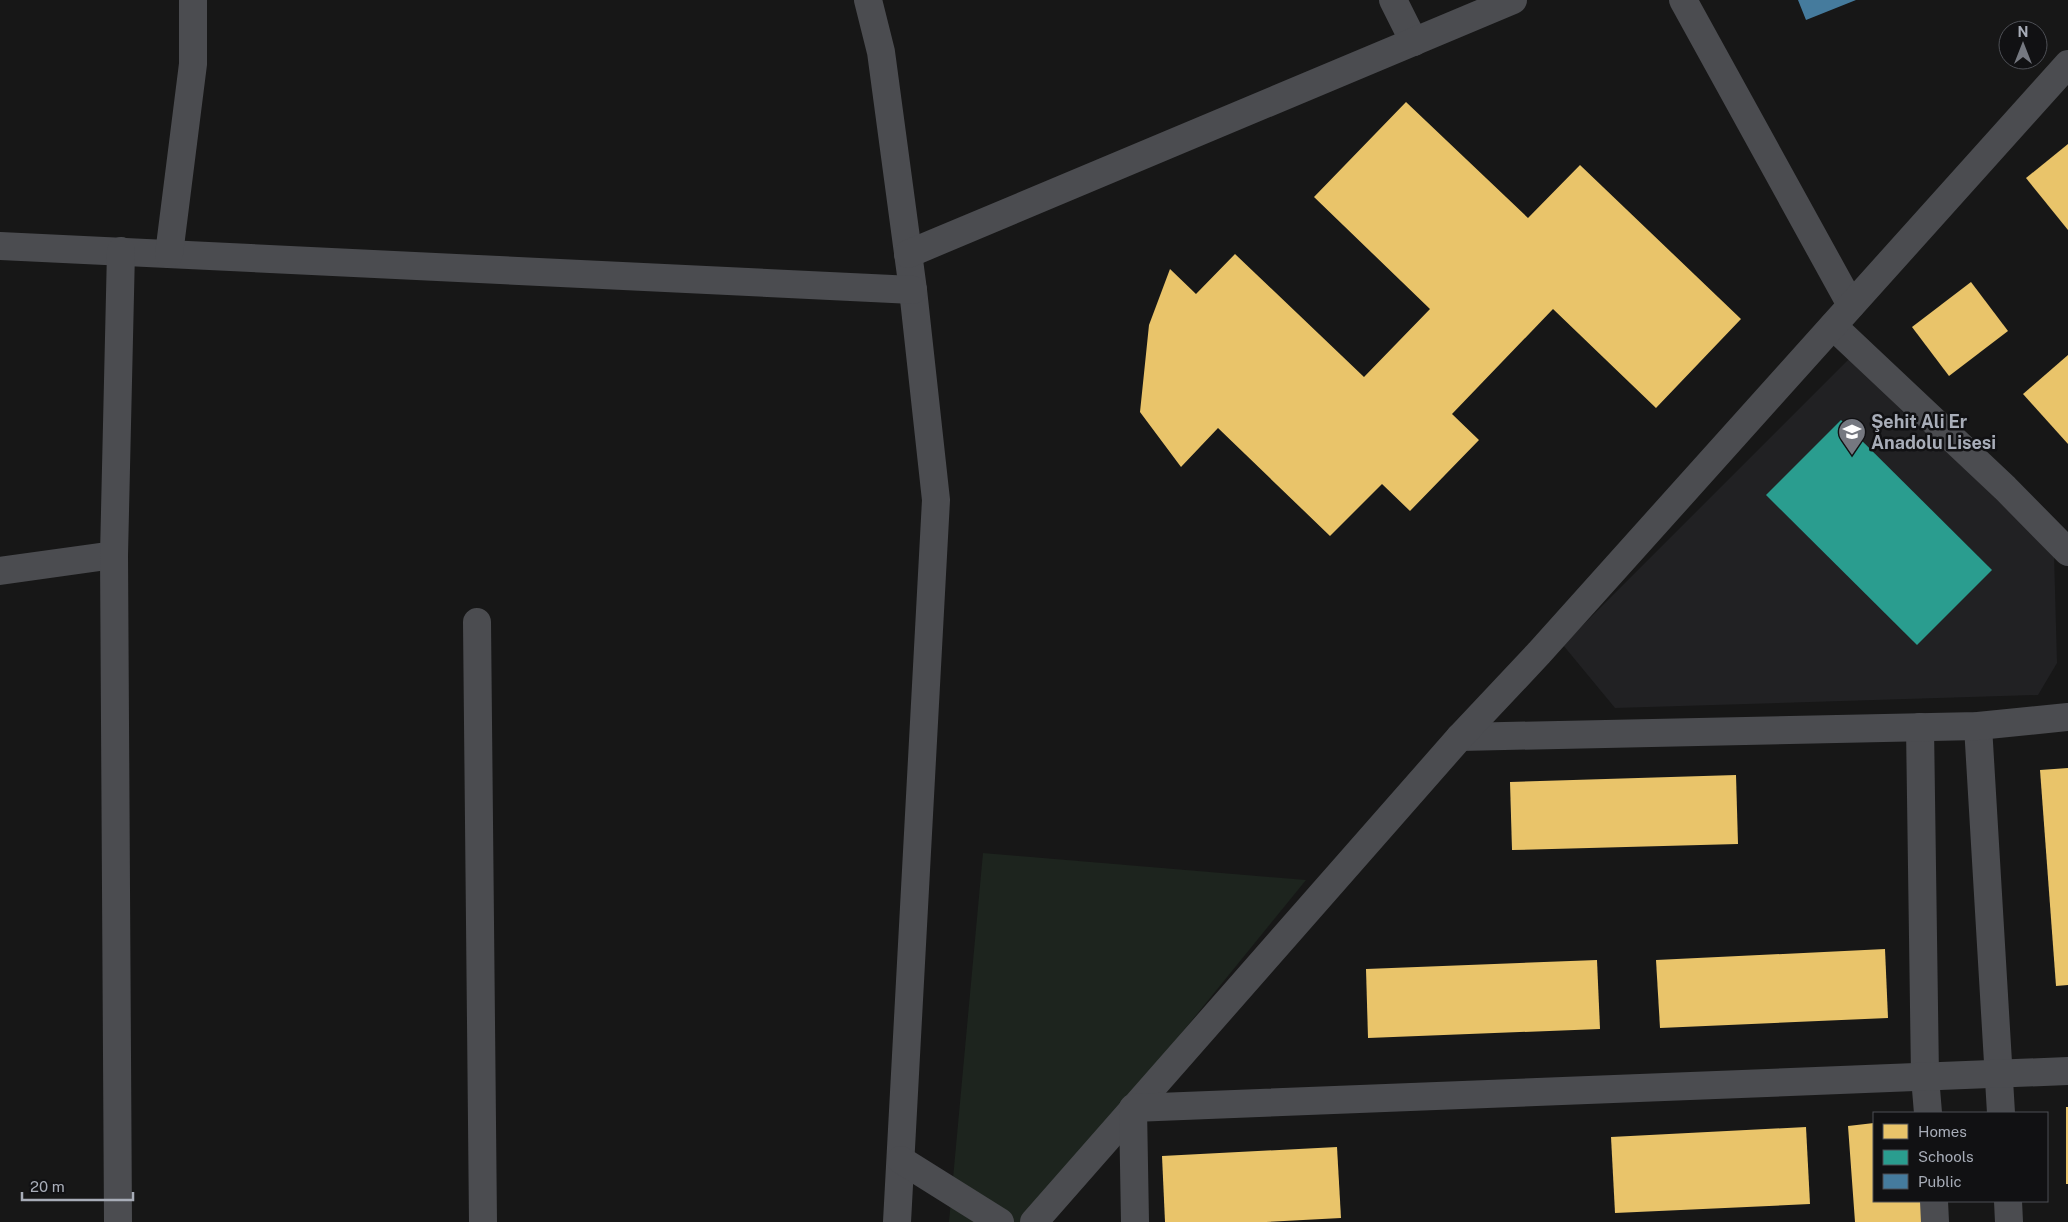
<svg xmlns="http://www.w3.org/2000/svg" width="2068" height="1222" font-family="'Public Sans',sans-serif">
  <rect width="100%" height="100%" fill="#171717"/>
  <polygon fill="#212123" points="1850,358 2054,554 2057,663 2038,695 1615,708 1563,645"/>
  <polygon fill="#1d241e" points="983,853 1306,880 1028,1222 949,1222"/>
  <g fill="#e9c46a">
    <polygon points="1406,102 1528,218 1580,165 1741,319 1656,408 1553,309 1452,414 1479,440 1410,511 1382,484 1330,536 1218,428 1181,467 1140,412 1149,325 1170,269 1196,294 1235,254 1364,377 1430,309 1314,197"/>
    <polygon points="2068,144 2068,230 2026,178"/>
    <polygon points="1971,282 2008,331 1949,376 1912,327"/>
    <polygon points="2068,355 2068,444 2023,394"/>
    <polygon points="2068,768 2068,985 2056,986 2040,770"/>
    <polygon points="1736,775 1738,844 1512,850 1510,782"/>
    <polygon points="1885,949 1888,1018 1660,1028 1656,960"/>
    <polygon points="1597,960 1600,1029 1368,1038 1366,969"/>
    <rect x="2066" y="1107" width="2" height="77"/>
    <polygon points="1874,1123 1874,1201 1930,1201 1932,1222 1855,1222 1848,1126"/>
    <polygon points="1806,1127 1810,1204 1615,1213 1611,1137"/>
    <polygon points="1337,1147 1341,1218 1266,1222 1165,1222 1162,1156"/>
  </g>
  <polygon fill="#2a9d8f" points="1841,420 1992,570 1917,645 1766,495"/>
  <polygon fill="#457b9d" points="1798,0 1856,0 1806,20"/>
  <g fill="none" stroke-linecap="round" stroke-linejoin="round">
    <g stroke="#4b4c50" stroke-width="28">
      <polyline points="868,0 881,52 913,290 936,500 897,1222"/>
      <polyline points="1393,0 1414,42"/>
      <polyline points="1683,0 1851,305"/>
      <polyline points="0,246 913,290"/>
      <polyline points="169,254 193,64 193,0"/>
      <polyline points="908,254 1513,0"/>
      <polyline points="1833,326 2005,488 2068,552"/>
      <polyline points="0,571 114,555"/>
      <polyline points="477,622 483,1222"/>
      <polyline points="1978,726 2001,1113"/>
      <polyline points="1920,727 1925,1077 1928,1113"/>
      <polyline points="1460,737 1978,726 2068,717"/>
      <polyline points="901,1160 1000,1222"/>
      <polyline points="1934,1201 1935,1222"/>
      <polyline points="2008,1201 2009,1222"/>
      <polyline points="118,1222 114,555 121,251"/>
      <polyline points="1034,1222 1460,737 1539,653 2068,64"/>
      <polyline points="1135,1222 1133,1108 2068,1071"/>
    </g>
  </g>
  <defs>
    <symbol id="university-pin" viewBox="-11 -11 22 30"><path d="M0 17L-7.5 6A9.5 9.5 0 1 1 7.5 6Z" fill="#757880" stroke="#111113"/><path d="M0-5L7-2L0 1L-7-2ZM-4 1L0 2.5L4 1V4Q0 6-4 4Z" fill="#fff"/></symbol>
  </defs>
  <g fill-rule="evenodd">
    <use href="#university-pin" x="1836" y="416" width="32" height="43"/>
  </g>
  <g text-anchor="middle" stroke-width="5" stroke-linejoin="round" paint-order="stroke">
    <g font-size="18" font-weight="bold" fill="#a8adb8" stroke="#111113" text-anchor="start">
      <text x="1871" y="428">Şehit Ali Er<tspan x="1871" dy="21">Anadolu Lisesi</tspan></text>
    </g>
  </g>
  <rect x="1873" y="1112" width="175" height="90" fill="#111113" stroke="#4d4f55"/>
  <rect x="1883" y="1124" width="25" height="15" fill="#e9c46a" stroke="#4d4f55"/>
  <text x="1918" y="1137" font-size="15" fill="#a8adb8">Homes</text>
  <rect x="1883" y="1150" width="25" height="15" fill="#2a9d8f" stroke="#4d4f55"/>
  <text x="1918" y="1162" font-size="15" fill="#a8adb8">Schools</text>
  <rect x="1883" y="1174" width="25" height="15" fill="#457b9d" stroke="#4d4f55"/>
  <text x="1918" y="1187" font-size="15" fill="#a8adb8">Public</text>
  <g transform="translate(2023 45)"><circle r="24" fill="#111113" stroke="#4d4f55"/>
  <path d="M0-4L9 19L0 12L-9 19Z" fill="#757880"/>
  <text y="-8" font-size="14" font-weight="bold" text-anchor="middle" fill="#a8adb8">N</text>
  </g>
  <path d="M22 1192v8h111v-8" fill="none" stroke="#a8adb8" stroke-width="2.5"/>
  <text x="30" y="1192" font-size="15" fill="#a8adb8" stroke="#111113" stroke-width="4" paint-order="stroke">20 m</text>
</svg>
